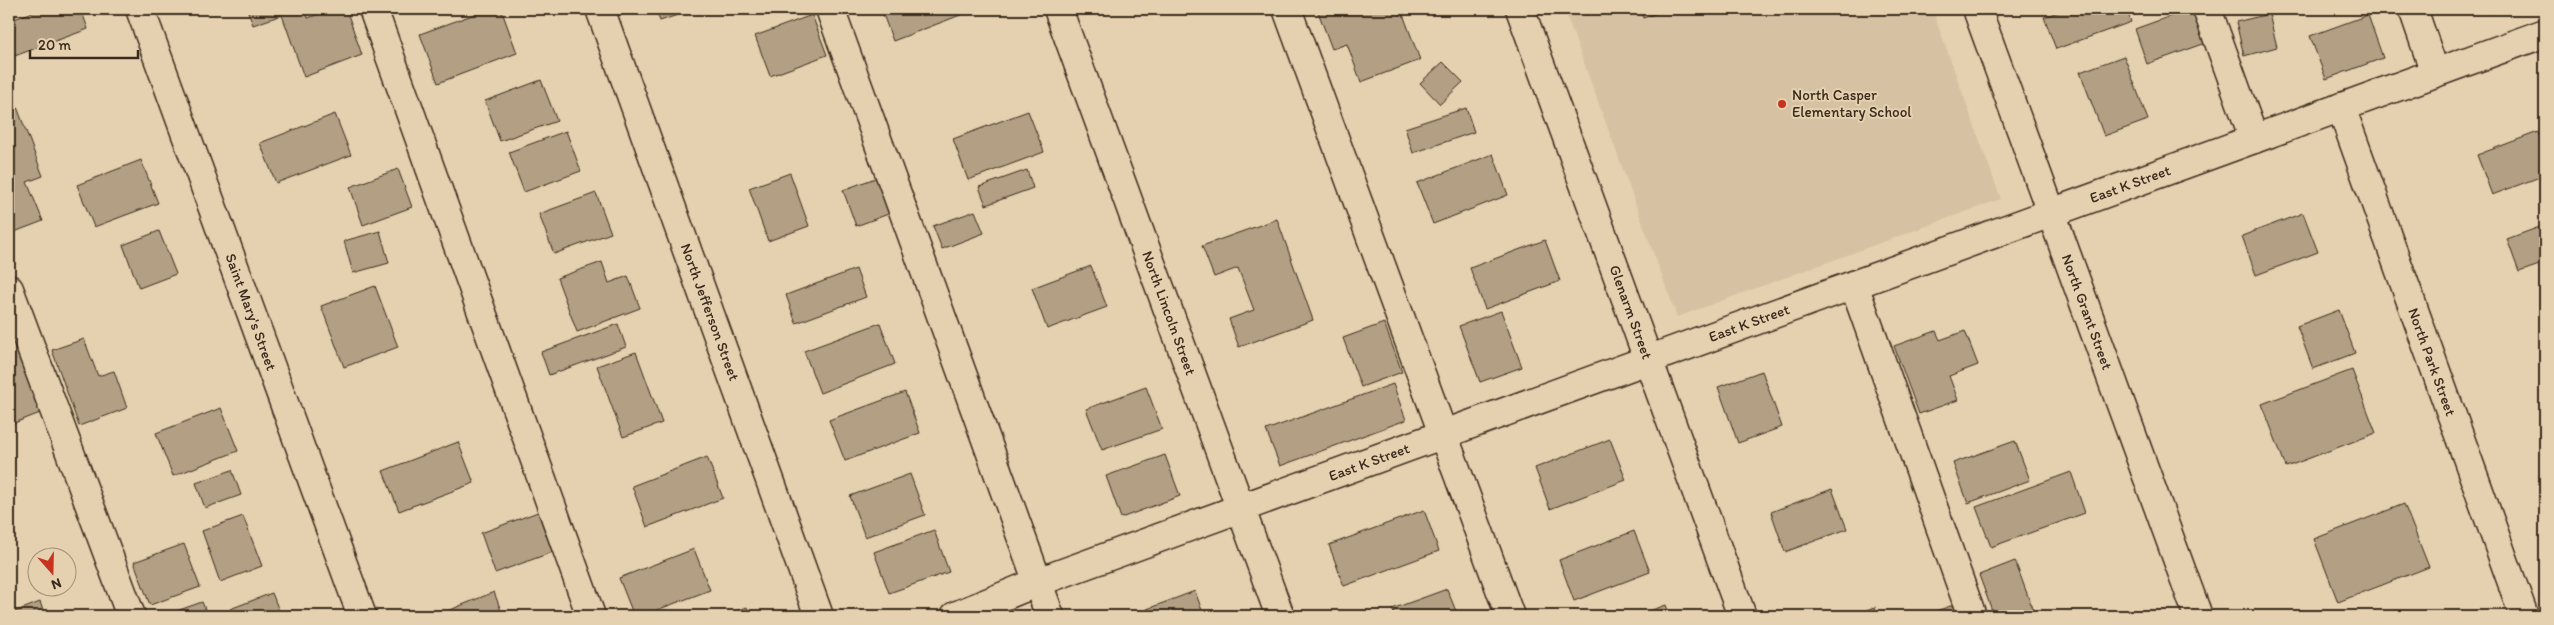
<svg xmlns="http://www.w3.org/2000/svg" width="2554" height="625" font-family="Itim,sans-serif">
  <rect width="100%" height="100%" fill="#e5d1af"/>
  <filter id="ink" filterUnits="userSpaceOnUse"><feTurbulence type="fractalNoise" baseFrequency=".02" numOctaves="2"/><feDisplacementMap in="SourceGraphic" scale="10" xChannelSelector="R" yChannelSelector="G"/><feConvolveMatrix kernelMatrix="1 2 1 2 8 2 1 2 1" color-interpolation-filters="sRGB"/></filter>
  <g filter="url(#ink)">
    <polygon fill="#d6c2a2" points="1564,9 1932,9 2001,199 1677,317"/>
    <g fill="#b3a084" stroke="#3b2a1e">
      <polygon points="41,9 81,9 88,29 9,58 9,21"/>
      <polygon points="247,9 305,9 308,18 333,9 346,9 362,55 304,77 282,15 253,25"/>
      <polygon points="489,9 501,9 517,53 438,83 420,34"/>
      <polygon points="655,9 695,9 660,21"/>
      <polygon points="881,9 976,9 893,41"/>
      <polygon points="1317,9 1401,9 1420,60 1361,82 1347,44 1332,49"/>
      <polygon points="1583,9 1603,9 1585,15"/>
      <polygon points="1640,9 1669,9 1643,18"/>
      <polygon points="2066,9 2126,9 2131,22 2056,49 2044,17"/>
      <polygon points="2190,9 2194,9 2206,43 2147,64 2135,29"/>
      <polygon points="2492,9 2506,9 2493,13"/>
      <polygon points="2269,14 2277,47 2244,56 2236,22"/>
      <polygon points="812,15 827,55 770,76 755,36"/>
      <polygon points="2368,15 2383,58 2326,79 2310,36"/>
      <polygon points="2124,56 2148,120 2104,136 2080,72"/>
      <polygon points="1443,62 1463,82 1440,104 1420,83"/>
      <polygon points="541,80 557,121 500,141 485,101"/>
      <polygon points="17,107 43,176 27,182 43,221 9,234 9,110"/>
      <polygon points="1466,108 1474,132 1413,153 1405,128"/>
      <polygon points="1028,111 1044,152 968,180 953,139"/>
      <polygon points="335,114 351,155 276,183 260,143"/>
      <polygon points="566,131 581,171 524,192 509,152"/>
      <polygon points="2538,132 2545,152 2545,175 2492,195 2477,155"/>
      <polygon points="1493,154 1508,195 1433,224 1417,183"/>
      <polygon points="141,160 158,203 94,227 77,185"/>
      <polygon points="398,169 412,207 363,225 350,187"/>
      <polygon points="1027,170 1033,188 986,205 979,187"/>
      <polygon points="790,173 809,226 768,241 749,188"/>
      <polygon points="878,177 891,213 856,226 843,190"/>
      <polygon points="596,193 611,233 554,254 539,214"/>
      <polygon points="975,211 984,233 942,249 933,226"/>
      <polygon points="2303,213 2318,252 2256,275 2242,236"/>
      <polygon points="1277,219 1313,320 1239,347 1229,319 1254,310 1238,268 1214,277 1202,246"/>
      <polygon points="2545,225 2545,263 2519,272 2507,239"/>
      <polygon points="159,231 176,274 139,288 123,245"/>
      <polygon points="380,231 389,263 353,273 344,241"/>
      <polygon points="1545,240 1560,281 1485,309 1470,268"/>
      <polygon points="602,262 609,283 628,276 640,308 577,332 557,278"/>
      <polygon points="1091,266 1107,307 1047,329 1032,288"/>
      <polygon points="856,269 866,297 796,323 786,295"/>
      <polygon points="375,286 398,347 344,367 321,306"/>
      <polygon points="2339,310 2355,353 2313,369 2297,326"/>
      <polygon points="1501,311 1522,367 1480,382 1459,326"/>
      <polygon points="880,323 895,364 820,393 804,351"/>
      <polygon points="1384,323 1402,372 1361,387 1343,338"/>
      <polygon points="618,324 626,347 549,375 541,352"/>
      <polygon points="1936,331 1940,340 1965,331 1978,365 1949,376 1958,400 1919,414 1894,346"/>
      <polygon points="84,339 98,376 114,371 127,408 79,426 52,350"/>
      <polygon points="25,350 48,410 9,425 9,356"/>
      <polygon points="636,352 662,423 623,437 597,366"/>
      <polygon points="2352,370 2376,433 2286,467 2262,404"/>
      <polygon points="1762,371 1782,427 1738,443 1718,387"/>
      <polygon points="1393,384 1406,420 1280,466 1266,430"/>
      <polygon points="1146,387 1162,429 1102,450 1086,409"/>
      <polygon points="905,392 920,433 845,461 829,420"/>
      <polygon points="221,408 238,451 173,476 156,433"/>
      <polygon points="1610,439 1626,480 1550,509 1535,468"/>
      <polygon points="2015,441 2030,480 1968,503 1953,463"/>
      <polygon points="458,442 474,483 399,511 383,471"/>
      <polygon points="1165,455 1180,496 1121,518 1106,476"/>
      <polygon points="707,457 723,498 647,527 632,486"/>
      <polygon points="232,470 241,495 205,508 196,483"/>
      <polygon points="2071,472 2085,513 1991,547 1976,507"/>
      <polygon points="910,474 925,515 865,537 850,496"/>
      <polygon points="1832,489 1847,529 1785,552 1771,512"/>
      <polygon points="9,504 14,519 9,520"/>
      <polygon points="2404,504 2429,567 2338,602 2314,539"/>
      <polygon points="1424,510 1439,551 1344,586 1329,545"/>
      <polygon points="538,512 553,552 495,573 481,533"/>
      <polygon points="243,516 262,566 220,582 202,531"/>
      <polygon points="934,530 949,572 889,593 874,552"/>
      <polygon points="1634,531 1650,572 1574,601 1559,560"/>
      <polygon points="184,544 200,587 150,605 134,562"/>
      <polygon points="694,549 710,590 641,616 634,616 619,578"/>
      <polygon points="2015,561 2033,610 2015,616 1994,616 1979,575"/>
      <polygon points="1447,589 1458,616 1395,616 1392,609"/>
      <polygon points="1195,591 1204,616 1150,616 1147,609"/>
      <polygon points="494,592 503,616 446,616 445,612"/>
      <polygon points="272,593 281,616 233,616 230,609"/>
      <polygon points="40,602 45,616 9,616 9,614"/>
      <polygon points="202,602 208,616 169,616 168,614"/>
      <polygon points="1956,604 1961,616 1922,616"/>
      <polygon points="1666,605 1670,616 1636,616"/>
      <polygon points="747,607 751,616 723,616"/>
      <polygon points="1875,607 1878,616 1850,616"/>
    </g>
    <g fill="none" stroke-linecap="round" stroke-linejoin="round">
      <defs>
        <g id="minor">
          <polyline points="140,9 362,616"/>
          <polyline points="373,9 591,616"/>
          <polyline points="600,9 819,616"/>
          <polyline points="830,9 1050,616"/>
          <polyline points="1058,9 1280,616"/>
          <polyline points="1287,9 1510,616"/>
          <polyline points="1520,9 1742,616"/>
          <polyline points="1977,9 2198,616"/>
          <polyline points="2207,9 2254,139"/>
          <polyline points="2413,9 2435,73"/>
          <polyline points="2341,107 2524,616"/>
          <polyline points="1854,285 1972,616"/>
          <polyline points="9,289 131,616"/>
          <polyline points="955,616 1038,582 2545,33"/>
        </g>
      </defs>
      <use href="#minor" stroke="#3b2a1e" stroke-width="31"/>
      <use href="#minor" stroke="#e5d1af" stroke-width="28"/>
    </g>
  </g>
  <circle fill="#c8321e" stroke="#e5d1af" stroke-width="2" cx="1782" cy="104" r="5"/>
  <g text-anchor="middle" stroke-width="4" stroke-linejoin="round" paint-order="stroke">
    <g font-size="15" fill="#3b2a1e" stroke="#e5d1af" text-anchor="start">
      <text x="1792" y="100">North Casper<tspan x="1792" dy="17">Elementary School</tspan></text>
    </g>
    <g font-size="15" fill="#3b2a1e" stroke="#e5d1af">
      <text transform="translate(2130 184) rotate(-20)" y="5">East K Street</text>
      <text transform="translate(251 312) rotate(70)" y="5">Saint Mary's Street</text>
      <text transform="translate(710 312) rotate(70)" y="5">North Jefferson Street</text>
      <text transform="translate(1631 312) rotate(70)" y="5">Glenarm Street</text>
      <text transform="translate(2087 312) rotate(70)" y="5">North Grant Street</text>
      <text transform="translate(1169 313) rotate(70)" y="5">North Lincoln Street</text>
      <text transform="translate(1749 323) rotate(-20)" y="5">East K Street</text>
      <text transform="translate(2432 362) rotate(70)" y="5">North Park Street</text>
      <text transform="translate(1369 462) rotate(-20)" y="5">East K Street</text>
    </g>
  </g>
  <rect width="2554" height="625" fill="none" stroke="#e5d1af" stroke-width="30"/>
  <rect x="15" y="15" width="2524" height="595" fill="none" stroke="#3b2a1e" stroke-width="2" filter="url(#ink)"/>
  <g transform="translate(52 572) rotate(160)"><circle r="24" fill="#e5d1af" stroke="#a18e75"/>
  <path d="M0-4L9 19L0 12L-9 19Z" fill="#c8321e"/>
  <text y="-8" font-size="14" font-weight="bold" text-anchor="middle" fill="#3b2a1e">N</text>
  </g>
  <path d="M30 50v8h108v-8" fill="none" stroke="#3b2a1e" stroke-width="2.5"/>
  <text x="38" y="50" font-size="15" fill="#3b2a1e" stroke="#e5d1af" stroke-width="4" paint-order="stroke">20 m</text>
</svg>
